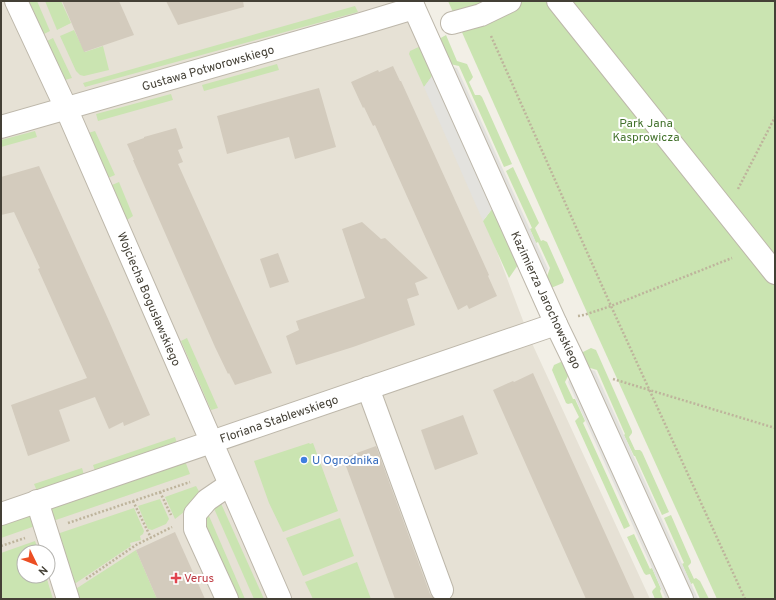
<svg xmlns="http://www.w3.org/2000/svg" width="776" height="600" font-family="Overpass,sans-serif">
  <rect width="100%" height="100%" fill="#f2efe6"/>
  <path fill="#e6e1d5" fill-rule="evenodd" d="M1 1H402L530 339 650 599H1ZM24 552H48V576H24Z"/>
  <g fill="#cae4b1">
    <polygon points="29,1 37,1 50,31 44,34"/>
    <polygon points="45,1 61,1 71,23 57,30"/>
    <polygon points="448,1 775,1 775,599 717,599 585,308"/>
    <polygon points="355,6 358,12 85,87 83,83"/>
    <polygon points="74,30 85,52 103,46 109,70 84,76 80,75 76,71 60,36"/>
    <polygon points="446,35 457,61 467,64 473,77 471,80 469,82 475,95 480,95 482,97 512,164 504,167 459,66 450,64 439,39"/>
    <polygon points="53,38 72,78 65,80 47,41"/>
    <polygon points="423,45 435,72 424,87 409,54 410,51"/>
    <polygon points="277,64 279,70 204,91 202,85"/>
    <polygon points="171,94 173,100 98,121 96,114"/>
    <polygon points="35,131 37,137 1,147 1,140"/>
    <polygon points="95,131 115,175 108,178 88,133"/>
    <polygon points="513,167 539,223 535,228 541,241 543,240 547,242 564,280 563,283 551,288 546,279 550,268 538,242 536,243 530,229 532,228 506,171"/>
    <polygon points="119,182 133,216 127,220 112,185"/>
    <polygon points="495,205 520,262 509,278 483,221"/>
    <polygon points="187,338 218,408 211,410 181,341"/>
    <polygon points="591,348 596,350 632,431 632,433 629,437 635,450 640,450 642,452 669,512 662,515 635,456 634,456 624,435 625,434 597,370 587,367 581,353"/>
    <polygon points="563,361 569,374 565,382 573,399 575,399 585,421 583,423 630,526 624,529 575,421 579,417 572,403 568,404 566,403 552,370 554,365"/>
    <polygon points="175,437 177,443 95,471 93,465"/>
    <polygon points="309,443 310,444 313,443 338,511 283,532 269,503 254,461"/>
    <polygon points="185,461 190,474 50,522 48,507"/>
    <polygon points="82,468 84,475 37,491 34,484"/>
    <polygon points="196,486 202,497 198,501 175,519 165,497"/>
    <polygon points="160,499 169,519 166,524 152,530 148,529 138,506"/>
    <polygon points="219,499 264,599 254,599 212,504"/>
    <polygon points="134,508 144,531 143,534 140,536 141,540 130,543 131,546 70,587 54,535"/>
    <polygon points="206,509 245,599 233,599 203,530"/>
    <polygon points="29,513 38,525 1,538 1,523"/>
    <polygon points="671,515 691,561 691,563 688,566 694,579 696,578 700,581 709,599 700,599 693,583 691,584 682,564 684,563 664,518"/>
    <polygon points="340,518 354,556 303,576 286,538"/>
    <polygon points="634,534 650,569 652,568 661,589 660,591 663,599 655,599 652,592 653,590 656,587 650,574 646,575 644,573 627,537"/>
    <polygon points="35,541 39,552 24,552 24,576 46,576 53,599 1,599 1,553"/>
    <polygon points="136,550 157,599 78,599 71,592"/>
    <polygon points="357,562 371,599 313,599 305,582"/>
  </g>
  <g fill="#e3e2de">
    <polygon points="449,66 457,68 548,269 544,279"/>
    <polygon points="435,72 495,205 483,221 424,87"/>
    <polygon points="585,368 595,371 698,599 690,599"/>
    <polygon points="572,375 674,599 666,599 568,382"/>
  </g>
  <g fill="#d3cbbd">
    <polygon points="62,1 119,1 134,35 84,52"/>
    <polygon points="166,1 243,1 244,7 178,25"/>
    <polygon points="393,66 400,81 401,81 489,275 488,276 497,296 469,309 467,305 458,310 375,125 373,126 364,107 363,108 351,82 378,70 379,72"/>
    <polygon points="319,88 336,147 295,159 289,137 227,154 217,116"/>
    <polygon points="176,128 183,148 178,150 183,162 178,164 272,373 235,385 229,373 228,374 215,347 133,160 134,160 127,144 144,138 144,137"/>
    <polygon points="39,166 109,321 150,415 124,426 123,422 109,429 95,397 59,410 70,441 28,456 11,405 87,378 38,269 40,268 14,212 1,215 1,177"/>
    <polygon points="362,222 381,239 385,238 428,278 415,283 419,295 407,299 415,325 353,347 296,365 286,336 299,330 296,321 365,298 342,229"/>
    <polygon points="278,253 289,282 270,288 260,259"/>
    <polygon points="533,373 571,458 635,599 586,599 531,476 493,390 513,381 514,382"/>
    <polygon points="463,415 478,454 435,470 421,430"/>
    <polygon points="376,446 430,594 434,599 395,599 343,458"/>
    <polygon points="175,532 205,599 157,599 136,550"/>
  </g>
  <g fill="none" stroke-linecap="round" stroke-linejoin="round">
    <defs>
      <g id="minor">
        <polyline points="16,1 66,108 280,599"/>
        <polyline points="411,1 556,324 572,357 682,599"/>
        <polyline points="558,1 775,273"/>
        <polyline points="452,23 481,15 510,1"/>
        <polyline points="1,127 361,24 414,8"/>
        <polyline points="368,388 442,590"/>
        <polyline points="37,501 68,599"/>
        <polyline points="1,514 556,324"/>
        <polyline points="227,599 195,529 195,514 207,500 229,485"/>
      </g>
    </defs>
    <use href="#minor" stroke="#bdb7aa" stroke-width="24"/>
    <g stroke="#beb49c" stroke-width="2.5" stroke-dasharray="2 2" stroke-linecap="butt">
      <polyline points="491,36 611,306 745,599"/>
      <polyline points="738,189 775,117"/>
      <polyline points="578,316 584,315 611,306 732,258"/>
      <polyline points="613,379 775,428"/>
      <polyline points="160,492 171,515"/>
      <polyline points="133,501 151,538"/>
      <polyline points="68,523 190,482"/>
      <polyline points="1,546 25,538"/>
      <polyline points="86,579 136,545 172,527"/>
    </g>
    <use href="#minor" stroke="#fff" stroke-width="22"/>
  </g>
  <circle fill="#3f7fe0" stroke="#fff" stroke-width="1.5" cx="304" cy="460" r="4"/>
  <path fill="#e0444e" stroke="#fff" stroke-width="1.5" d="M174 572h4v4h4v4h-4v4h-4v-4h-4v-4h4z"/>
  <g text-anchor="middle" stroke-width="4" stroke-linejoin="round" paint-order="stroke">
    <g font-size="12" fill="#444036" stroke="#fff">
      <text transform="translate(208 68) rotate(-16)" y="4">Gustawa Potworowskiego</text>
      <text transform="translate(149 299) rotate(67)" y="4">Wojciecha Bogusławskiego</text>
      <text transform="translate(546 300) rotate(65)" y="4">Kazimierza Jarochowskiego</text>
      <text transform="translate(279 419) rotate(-19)" y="4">Floriana Stablewskiego</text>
    </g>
    <g font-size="12" fill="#43722d" stroke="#fff">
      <text x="646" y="127">Park Jana<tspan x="646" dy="14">Kasprowicza</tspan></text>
    </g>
    <g font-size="12" fill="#366cbe" stroke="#fff" text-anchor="start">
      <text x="312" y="464">U Ogrodnika</text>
    </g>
    <g font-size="12" fill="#be3a42" stroke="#fff" text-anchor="start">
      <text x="184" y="582">Verus</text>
    </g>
  </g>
  <rect width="776" height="600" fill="none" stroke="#444036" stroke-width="4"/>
  <g transform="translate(36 564) rotate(133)"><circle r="19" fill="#ffffff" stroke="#b4b3af"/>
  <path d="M0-3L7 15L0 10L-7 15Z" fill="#ec4e23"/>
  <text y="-6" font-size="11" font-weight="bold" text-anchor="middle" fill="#444036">N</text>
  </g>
</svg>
